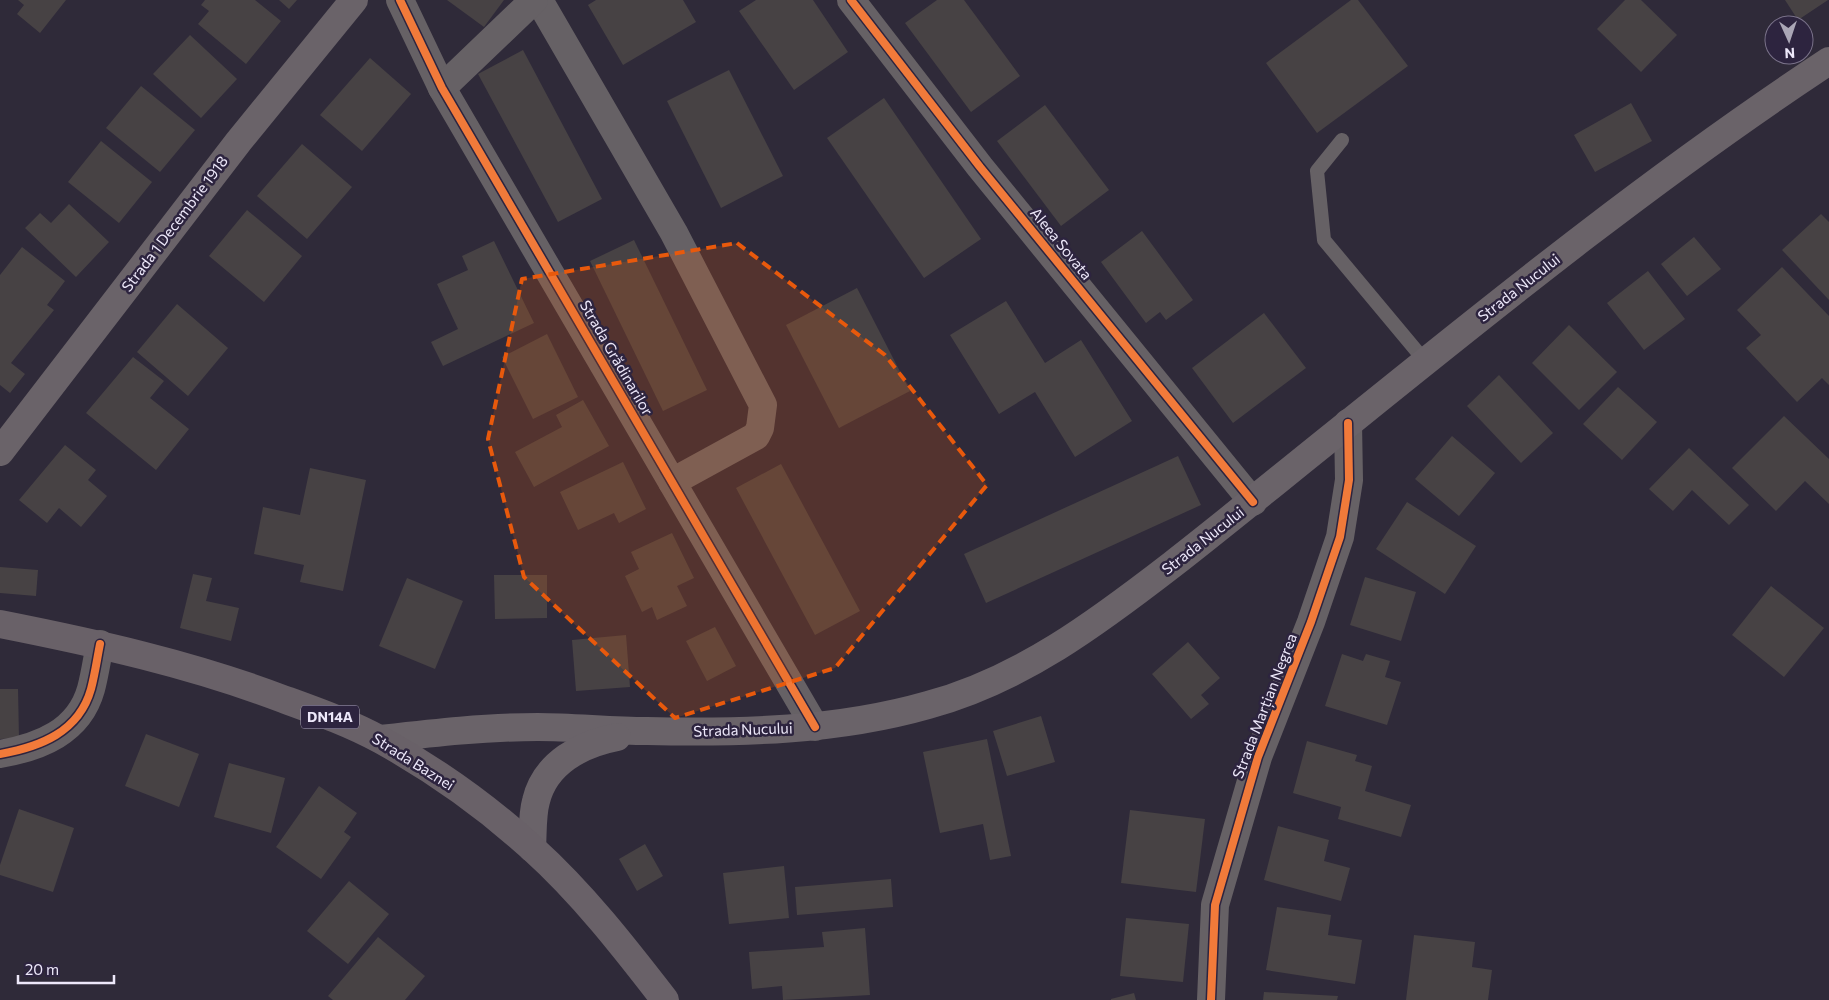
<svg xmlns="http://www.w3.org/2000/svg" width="1829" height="1000" font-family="Commissioner,sans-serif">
  <rect width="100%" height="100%" fill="#2f2a39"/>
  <g fill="#474244">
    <polygon points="18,0 66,0 40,33 17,14 24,5"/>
    <polygon points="205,0 255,0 281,21 246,64 198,24 209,11 201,5"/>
    <polygon points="279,0 297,0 289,9"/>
    <polygon points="447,0 504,0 484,27"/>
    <polygon points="596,0 683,0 696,22 623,65 588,5"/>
    <polygon points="756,0 813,0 848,52 794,90 739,11"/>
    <polygon points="937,0 964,0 1020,76 971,112 905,23"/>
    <polygon points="1351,0 1358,0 1408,66 1317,133 1266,63"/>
    <polygon points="1625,0 1641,0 1677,35 1641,72 1597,29"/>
    <polygon points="1785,0 1828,0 1798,20"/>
    <polygon points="190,35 237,79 201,118 153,74"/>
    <polygon points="523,50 602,199 558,222 478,74"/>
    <polygon points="370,58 411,94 362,151 320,115"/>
    <polygon points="729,70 783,176 721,208 667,101"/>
    <polygon points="141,86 195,130 160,172 106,128"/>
    <polygon points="884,98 981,239 924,278 827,138"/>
    <polygon points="1631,103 1652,141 1595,172 1574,135"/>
    <polygon points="1045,105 1109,190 1061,226 997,141"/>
    <polygon points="101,141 152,182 119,223 68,182"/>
    <polygon points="302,144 352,187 307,239 257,196"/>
    <polygon points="69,204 109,242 76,277 25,228 40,213 51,223"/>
    <polygon points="247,210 302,256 264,302 209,256"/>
    <polygon points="1821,214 1829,222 1829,300 1782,250"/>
    <polygon points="1142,231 1193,300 1166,320 1160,312 1146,323 1101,262"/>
    <polygon points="1694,237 1721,269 1687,296 1661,264"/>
    <polygon points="634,240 707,390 663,411 590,261"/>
    <polygon points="494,241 534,323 443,366 431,342 458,329 437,284 468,270 462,256"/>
    <polygon points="22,247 65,281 47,305 54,310 11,363 25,374 10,393 0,385 0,275"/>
    <polygon points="1782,267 1829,316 1829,385 1822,378 1797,402 1746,348 1761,335 1737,310"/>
    <polygon points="1648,271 1685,319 1644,350 1607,303"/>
    <polygon points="857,288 910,391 839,428 786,325"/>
    <polygon points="1006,301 1045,363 1081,340 1132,421 1075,457 1035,392 999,414 950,335"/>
    <polygon points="177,304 228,348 188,396 137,352"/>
    <polygon points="1264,313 1306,368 1233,423 1192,368"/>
    <polygon points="1569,325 1617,372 1579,410 1532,363"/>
    <polygon points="547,334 578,397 533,419 502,357"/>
    <polygon points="133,357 164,381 150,398 189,429 156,470 86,413"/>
    <polygon points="1499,375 1553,433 1521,463 1467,406"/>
    <polygon points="1618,387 1657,422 1622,460 1583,424"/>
    <polygon points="583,400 609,446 534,487 515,452 562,427 556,415"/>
    <polygon points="1784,416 1829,459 1829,504 1805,481 1776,511 1732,468"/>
    <polygon points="1452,436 1495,473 1459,516 1415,479"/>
    <polygon points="65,445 96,470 88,480 107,496 81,527 59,508 47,523 19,500"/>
    <polygon points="1689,448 1749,505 1729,525 1692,490 1673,511 1649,489"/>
    <polygon points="1178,456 1201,505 986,603 964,554"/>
    <polygon points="623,462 646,509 619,523 614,513 578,530 560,492"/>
    <polygon points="781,464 860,611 815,635 736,488"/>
    <polygon points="310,468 366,480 343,591 300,582 304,565 254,554 263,507 300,515"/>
    <polygon points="1407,502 1476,546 1445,594 1376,549"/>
    <polygon points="672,533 694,578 677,586 687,606 657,620 652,607 642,612 625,576 639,569 631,552"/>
    <polygon points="0,567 38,570 36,596 0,593"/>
    <polygon points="193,574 212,578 206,601 239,608 231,641 180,628"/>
    <polygon points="494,575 547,575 547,618 495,619"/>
    <polygon points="1365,577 1416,592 1401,641 1350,625"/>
    <polygon points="407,578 463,601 435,669 379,646"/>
    <polygon points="1771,586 1824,628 1784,677 1732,635"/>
    <polygon points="715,627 736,666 707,681 686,641"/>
    <polygon points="626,635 630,687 576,691 572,640"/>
    <polygon points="1188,642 1220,678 1201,695 1209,704 1191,719 1152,674"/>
    <polygon points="1342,654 1363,661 1366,654 1390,661 1385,677 1401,682 1387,725 1325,706"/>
    <polygon points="0,689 18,689 19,738 0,739"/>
    <polygon points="1041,716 1055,762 1007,776 993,731"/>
    <polygon points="146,734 199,754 179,807 125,786"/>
    <polygon points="987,739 1011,856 990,860 983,824 940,833 923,752"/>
    <polygon points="1307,741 1357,755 1355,761 1372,766 1365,791 1411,805 1401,837 1338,819 1341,807 1293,793"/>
    <polygon points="229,763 285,778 271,833 214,817"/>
    <polygon points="319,786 357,813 344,832 351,837 321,879 276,847"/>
    <polygon points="19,809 74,828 53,892 0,875 0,865"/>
    <polygon points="1130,810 1205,819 1196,892 1121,883"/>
    <polygon points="1278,826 1329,840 1324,861 1350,868 1341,901 1264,880"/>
    <polygon points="645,844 663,876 637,891 619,859"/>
    <polygon points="784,866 789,918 729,924 723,873"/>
    <polygon points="891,879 893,907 797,915 795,887"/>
    <polygon points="349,881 389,914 348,964 307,931"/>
    <polygon points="1277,907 1331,915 1328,935 1362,940 1355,984 1266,970"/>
    <polygon points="1126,918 1189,924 1183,982 1120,976"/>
    <polygon points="865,928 870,995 783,1000 782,986 752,989 749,952 824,947 822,932"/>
    <polygon points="1414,935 1475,942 1472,967 1492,970 1488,1000 1406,1000"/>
    <polygon points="378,937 425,976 405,1000 333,1000 328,996"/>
    <polygon points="1264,992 1338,996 1337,1000 1263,1000"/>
    <polygon points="1134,993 1136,1000 1111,1000 1111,999"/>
  </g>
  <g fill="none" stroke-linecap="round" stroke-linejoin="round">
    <polyline stroke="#666165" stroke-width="14" points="1342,140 1317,171 1324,240 1425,361"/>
    <g stroke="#666165" stroke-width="28">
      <polyline points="400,0 442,88 815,727"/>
      <polyline points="539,0 674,233 763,405 760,428 756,436 672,482"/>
      <polyline points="851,0 980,167 1253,502"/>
      <polyline points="442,88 534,0"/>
      <path d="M0 754C40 747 79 732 91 689 95 674 97 659 100 644"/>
      <polyline points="1211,1000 1215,905 1258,757 1311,622 1340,537 1349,480 1348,423"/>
    </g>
    <g stroke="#6a6369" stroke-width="28">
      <polyline points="0,452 239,141 354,0"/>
      <path d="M380 739C433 733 485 727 538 727 574 727 610 731 647 731 741 733 837 731 928 705 1021 680 1098 622 1173 564 1232 518 1290 470 1349 423 1505 297 1662 171 1829 61"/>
      <path d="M532 848C533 833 532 815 536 801 545 763 581 744 617 737"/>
    </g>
    <path stroke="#696168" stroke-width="28" d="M0 624C96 643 191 664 283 699 316 711 350 723 381 740 435 770 487 807 532 848 582 893 624 947 665 1000"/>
    <defs>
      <g id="cycleway">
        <polyline points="400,0 442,88 815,727"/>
        <polyline points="851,0 980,167 1253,502"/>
        <path d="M0 754C40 747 79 732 91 689 95 674 97 659 100 644"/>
        <polyline points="1211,1000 1215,905 1258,757 1311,622 1340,537 1349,480 1348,423"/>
      </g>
    </defs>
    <use href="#cycleway" stroke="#2d243f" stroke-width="11"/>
    <use href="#cycleway" stroke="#f17a3a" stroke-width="8"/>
  </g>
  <path fill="#e8590c" fill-opacity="0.2" stroke="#e8590c" stroke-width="4" stroke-dasharray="10 6" stroke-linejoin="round" d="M737 243 885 355 987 485 835 668 675 718 524 577 488 439 522 279Z"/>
  <g text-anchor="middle" stroke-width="5" stroke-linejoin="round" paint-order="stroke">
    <rect fill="#2d243f" stroke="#b3adc2" stroke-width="1" x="301" y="705.5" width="58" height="23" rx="4"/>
    <g font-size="14" font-weight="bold" fill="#ede8fa">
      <text x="330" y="722">DN14A</text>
    </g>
    <g font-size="15" fill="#ede8fa" stroke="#2d243f">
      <text transform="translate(175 224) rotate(-53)" y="5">Strada 1 Decembrie 1918</text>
      <text transform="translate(1061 244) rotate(51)" y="5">Aleea Sovata</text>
      <text transform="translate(1519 288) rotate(-38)" y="5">Strada Nucului</text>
      <text transform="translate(616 358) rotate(60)" y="5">Strada Grădinarilor</text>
      <text transform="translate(1203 541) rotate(-38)" y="5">Strada Nucului</text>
      <text transform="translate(1265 706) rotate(-69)" y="5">Strada Marțian Negrea</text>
      <text transform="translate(743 730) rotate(-2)" y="5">Strada Nucului</text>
      <text transform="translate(413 762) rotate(32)" y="5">Strada Baznei</text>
    </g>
  </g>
  <g transform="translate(1789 40) rotate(177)"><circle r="24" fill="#2d243f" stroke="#7a728a"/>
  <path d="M0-4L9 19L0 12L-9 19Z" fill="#aaa6b6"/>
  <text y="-8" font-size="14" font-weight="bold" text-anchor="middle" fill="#ede8fa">N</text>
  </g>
  <path d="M18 975v8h96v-8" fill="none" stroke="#ede8fa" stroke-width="2.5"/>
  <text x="25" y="975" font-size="15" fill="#ede8fa" stroke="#2d243f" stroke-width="4" paint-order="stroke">20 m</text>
</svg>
